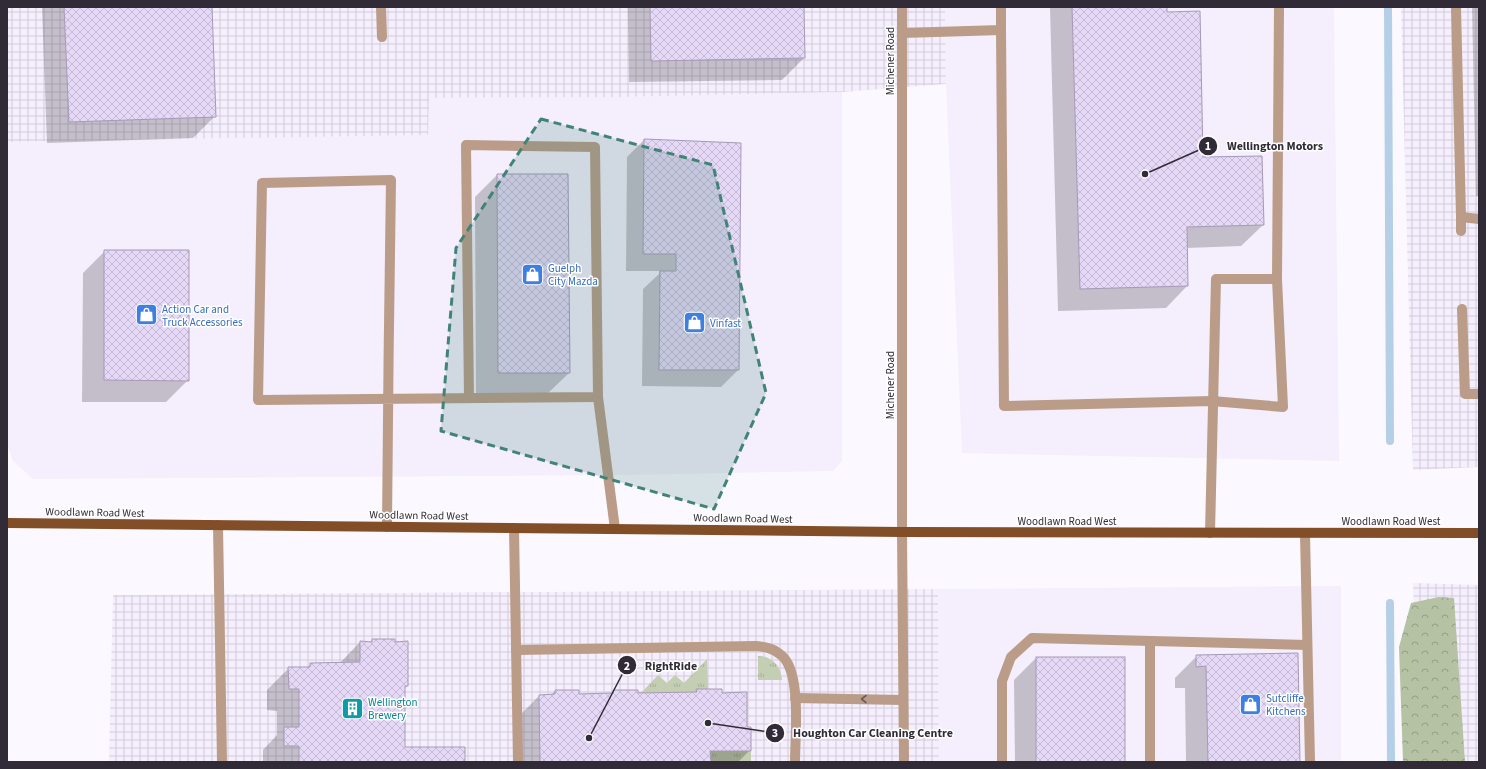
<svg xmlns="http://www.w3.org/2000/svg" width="1486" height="769" font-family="'Source Sans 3',sans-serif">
  <defs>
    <pattern id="industrial-grid" width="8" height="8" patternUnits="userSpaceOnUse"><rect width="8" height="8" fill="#f4eefd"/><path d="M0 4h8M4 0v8" fill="none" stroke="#d2ccd9"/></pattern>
    <pattern id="grass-tufts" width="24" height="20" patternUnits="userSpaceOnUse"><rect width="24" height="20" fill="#c3ceb2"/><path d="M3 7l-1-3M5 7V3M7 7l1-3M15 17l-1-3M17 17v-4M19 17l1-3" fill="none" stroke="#a8b19a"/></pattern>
    <pattern id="forest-crowns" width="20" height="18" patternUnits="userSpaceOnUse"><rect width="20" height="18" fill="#b6c2a4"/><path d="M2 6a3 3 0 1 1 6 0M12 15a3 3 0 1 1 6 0" fill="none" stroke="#949e86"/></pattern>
    <pattern id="building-cross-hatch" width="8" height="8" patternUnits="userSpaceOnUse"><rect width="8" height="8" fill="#e5d9f7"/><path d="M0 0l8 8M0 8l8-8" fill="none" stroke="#c5bad4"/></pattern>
  </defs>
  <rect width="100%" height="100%" fill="#fbf9ff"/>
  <g fill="#f4eefd">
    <polygon points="945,7 1334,7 1339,461 962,453 946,84"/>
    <polygon points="842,92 842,461 833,471 624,475 33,479 13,461 7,444 7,142 428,135 428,98 623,97"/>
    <polygon points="1341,586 1341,762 939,762 938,589"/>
  </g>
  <g fill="url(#industrial-grid)">
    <polygon points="7,7 945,7 946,84 842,92 623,97 429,98 428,135 7,142"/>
    <polygon points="1401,7 1479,7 1479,467 1413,470"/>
    <polygon points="1413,583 1479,585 1479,762 1418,762"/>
    <polygon points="938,589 939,762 109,762 113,595"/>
  </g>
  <g fill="url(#grass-tufts)">
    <path d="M758 656C772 656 781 666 782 680H758Z"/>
    <polygon points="707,659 708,689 697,689 697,692 641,693 658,675 667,683 675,675 684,683"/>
    <polygon points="710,751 751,751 751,762 711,762"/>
  </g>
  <polygon fill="url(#forest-crowns)" points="1439,597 1454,598 1465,762 1403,762 1399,647 1411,603"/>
  <g fill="#0003">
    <polygon points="42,7 211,7 215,116 193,138 47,143"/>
    <polygon points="628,7 803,7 804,58 782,80 629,82"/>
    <polygon points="1050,7 1166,7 1202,158 1263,225 1241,246 1186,248 1187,286 1166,308 1058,311"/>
    <polygon points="1472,7 1479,7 1479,196 1476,196"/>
    <polygon points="644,140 740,144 738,370 721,387 642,386 643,289 659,274 659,271 626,271 627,157"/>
    <polygon points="497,175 569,373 547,394 476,395 475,197"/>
    <polygon points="105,251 188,380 166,402 82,402 83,273"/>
    <polygon points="372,640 407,686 404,689 404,748 464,762 263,762 263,750 277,735 277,711 267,710 267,690 289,668 307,668 311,664 339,664 360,642 370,643"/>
    <polygon points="1197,656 1299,762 1186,762 1185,688 1175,688 1175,678"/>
    <polygon points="1036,658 1124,762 1015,762 1014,680"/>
    <polygon points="697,690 721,694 746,728 750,750 738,762 518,762 517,718 539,696 551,695 555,691 578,695 610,695 614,691 637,694 694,693"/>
  </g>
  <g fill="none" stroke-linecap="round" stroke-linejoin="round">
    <g stroke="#b5d0e6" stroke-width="8">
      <polyline points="1388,7 1390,441"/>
      <polyline points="1390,603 1391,762"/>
    </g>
  </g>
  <g fill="url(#building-cross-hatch)" stroke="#a69ab6">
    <polygon points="64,7 212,7 216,117 69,122"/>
    <polygon points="650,7 804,7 805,58 651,61"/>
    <polygon points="1072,7 1167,7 1167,12 1200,11 1203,157 1262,156 1264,225 1187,227 1188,286 1080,289"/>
    <polygon points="644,139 741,143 739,370 659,370 660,271 676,271 676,254 643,254"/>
    <polygon points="497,174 568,174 570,373 498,373"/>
    <polygon points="104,250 189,250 189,381 104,380"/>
    <polygon points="372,639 395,639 395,642 408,641 408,686 405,686 405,747 465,747 465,762 299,762 299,746 284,746 284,727 299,727 299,689 289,689 288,667 310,667 310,663 360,662 360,641 372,642"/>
    <polygon points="1298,653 1300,762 1208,762 1206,666 1196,667 1196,655"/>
    <rect x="1036" y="657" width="89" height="105"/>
    <polygon points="696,689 722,689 722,693 747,692 747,727 751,727 751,751 710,751 711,762 540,762 539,695 555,694 555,690 579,690 579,694 613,693 613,690 638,690 638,693 697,692"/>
  </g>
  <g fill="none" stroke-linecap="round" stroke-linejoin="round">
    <g stroke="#ba9c88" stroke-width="10">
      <polyline points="381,7 382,37"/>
      <polyline points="1456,7 1461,217 1479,219"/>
      <polyline points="1001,30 1004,406 1212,401 1283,407 1277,279"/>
      <polyline points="902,33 1001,30 1001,7"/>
      <polyline points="1461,231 1461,217"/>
      <polyline points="1462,309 1465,394 1479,394"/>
      <polyline points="598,397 615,529"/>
      <polyline points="218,525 222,762"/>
      <path d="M387 527C388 411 389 296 391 180L262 183 258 400C371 399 485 398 598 397L595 147 466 145 469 398"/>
      <polyline points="514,528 518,762"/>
      <polyline points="1210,533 1216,279 1277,279 1279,7"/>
      <polyline points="1305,534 1310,762"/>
      <polyline points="1150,641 1150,762"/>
      <path d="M516 650 756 646C765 647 773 648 781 655 802 671 795 737 795 762"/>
      <polyline points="795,698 903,700"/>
      <polyline points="1002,762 1002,681 1011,657 1032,638 1307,645"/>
    </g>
    <polyline stroke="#ba9c88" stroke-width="10" points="902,7 902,532 904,762"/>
    <polyline stroke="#814e27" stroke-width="10" points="7,523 902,532 1479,533"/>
  </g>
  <defs><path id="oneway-chevron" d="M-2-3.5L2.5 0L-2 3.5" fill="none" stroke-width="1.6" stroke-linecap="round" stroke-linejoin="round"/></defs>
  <use stroke="#675857" href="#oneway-chevron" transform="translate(864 699) rotate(-179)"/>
  <path fill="#418477" fill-opacity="0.2" stroke="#418477" stroke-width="3" stroke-dasharray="8 5" stroke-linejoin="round" d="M541 119 713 165 766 393 714 509 441 431 456 248Z"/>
  <defs>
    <symbol id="shop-square" viewBox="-11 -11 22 22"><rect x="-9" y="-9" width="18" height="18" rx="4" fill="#3f7fe0" stroke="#fff"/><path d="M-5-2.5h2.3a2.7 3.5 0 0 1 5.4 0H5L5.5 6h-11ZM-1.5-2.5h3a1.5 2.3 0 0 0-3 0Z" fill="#fff"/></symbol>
    <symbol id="building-square" viewBox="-11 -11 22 22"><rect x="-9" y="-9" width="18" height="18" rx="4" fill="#0f9aa8" stroke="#fff"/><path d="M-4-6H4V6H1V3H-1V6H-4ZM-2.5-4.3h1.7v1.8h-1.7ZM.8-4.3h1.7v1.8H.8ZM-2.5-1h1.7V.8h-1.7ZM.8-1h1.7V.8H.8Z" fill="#fff"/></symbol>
  </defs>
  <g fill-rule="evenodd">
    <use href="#shop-square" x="520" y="262" width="25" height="25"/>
    <use href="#shop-square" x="134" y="302" width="25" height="25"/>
    <use href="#shop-square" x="682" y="310" width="25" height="25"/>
    <use href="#shop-square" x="1238" y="692" width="25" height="25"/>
    <use href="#building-square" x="340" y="696" width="25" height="25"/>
  </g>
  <g text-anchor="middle" stroke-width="3" stroke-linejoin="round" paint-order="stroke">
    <g font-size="11" fill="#302b37" stroke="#fff">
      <text transform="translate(890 61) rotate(-90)" y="4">Michener Road</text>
      <text transform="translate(890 385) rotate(-90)" y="4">Michener Road</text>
      <text transform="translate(95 512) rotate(1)" y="4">Woodlawn Road West</text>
      <text transform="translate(419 515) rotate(1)" y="4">Woodlawn Road West</text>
      <text transform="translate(743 518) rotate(1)" y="4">Woodlawn Road West</text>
      <text x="1067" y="525">Woodlawn Road West</text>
      <text x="1391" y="525">Woodlawn Road West</text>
    </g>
    <g font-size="11" fill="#366cbe" stroke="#fff" text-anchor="start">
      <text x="548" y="272">Guelph<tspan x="548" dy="13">City Mazda</tspan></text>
      <text x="162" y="313">Action Car and<tspan x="162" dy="13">Truck Accessories</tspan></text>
      <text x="710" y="327">Vinfast</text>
      <text x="1266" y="702">Sutcliffe<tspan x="1266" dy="13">Kitchens</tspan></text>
    </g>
    <g font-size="11" fill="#0d838f" stroke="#fff" text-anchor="start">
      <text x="368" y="706">Wellington<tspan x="368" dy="13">Brewery</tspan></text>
    </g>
  </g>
  <path fill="none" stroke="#302b37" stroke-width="1.5" d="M1145 174L1208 146M589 738L627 665M708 723L775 733"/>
  <g fill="#302b37" stroke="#fff" stroke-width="1.5">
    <circle cx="1145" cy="174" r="4"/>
    <circle cx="589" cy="738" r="4"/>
    <circle cx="708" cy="723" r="4"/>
    <circle cx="1208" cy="146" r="10"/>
    <circle cx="627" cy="665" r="10"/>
    <circle cx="775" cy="733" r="10"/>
  </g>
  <g font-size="12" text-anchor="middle" font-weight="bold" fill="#fff">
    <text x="1208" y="150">1</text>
    <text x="627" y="670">2</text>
    <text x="775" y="737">3</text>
  </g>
  <g font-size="12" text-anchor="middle" font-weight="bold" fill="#302b37" stroke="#fff" stroke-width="3" stroke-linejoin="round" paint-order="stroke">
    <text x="1275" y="150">Wellington Motors</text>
    <text x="671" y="670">RightRide</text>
    <text x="873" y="737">Houghton Car Cleaning Centre</text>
  </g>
  <rect width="1486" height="769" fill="none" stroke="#302b37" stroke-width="16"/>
</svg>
